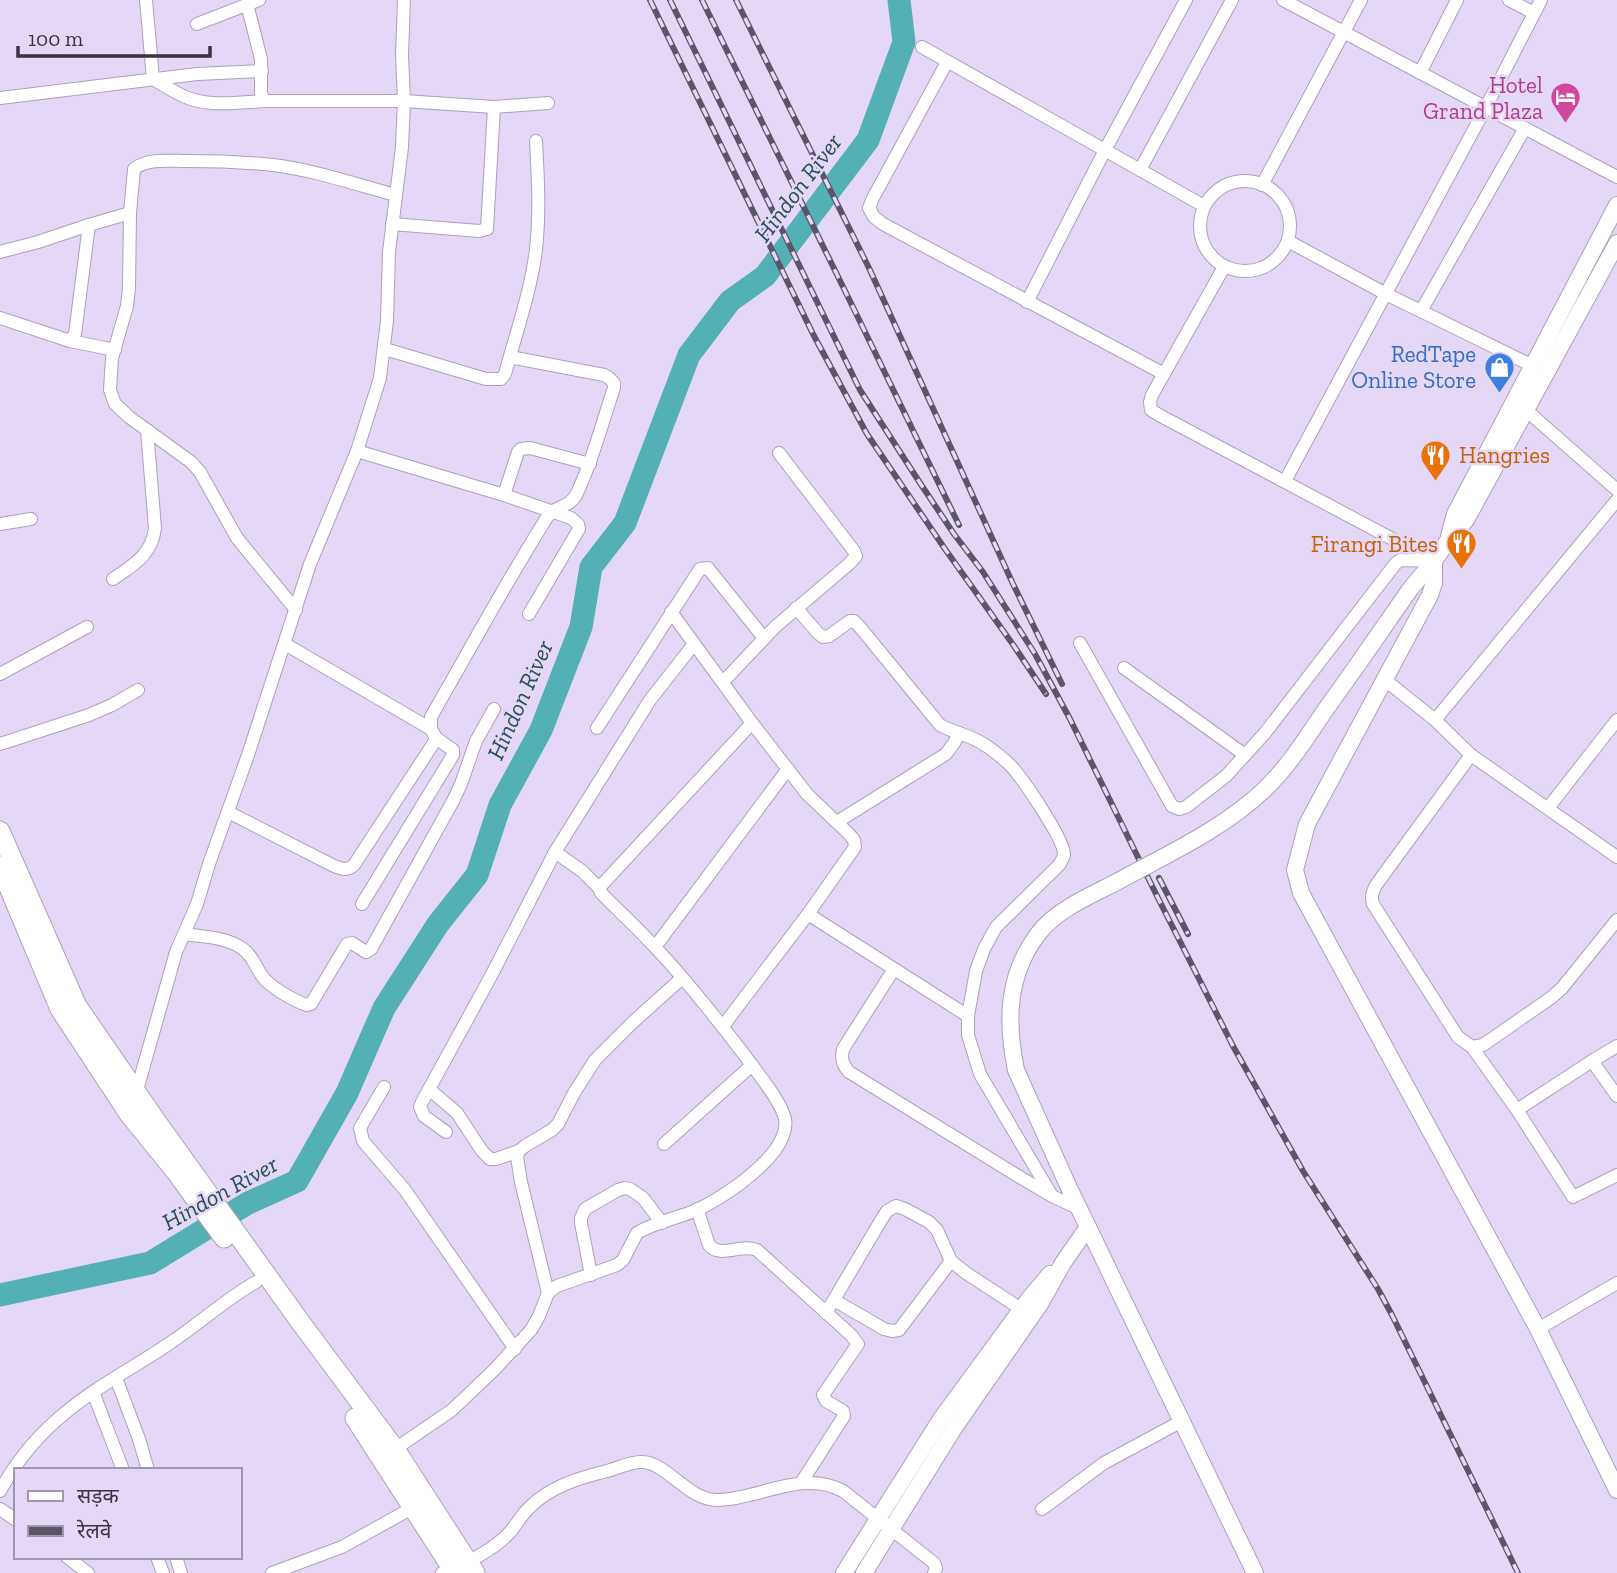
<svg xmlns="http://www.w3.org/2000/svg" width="1617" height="1573" font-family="'Zilla Slab','Noto Sans Devanagari',serif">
  <rect width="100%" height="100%" fill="#e5d7f6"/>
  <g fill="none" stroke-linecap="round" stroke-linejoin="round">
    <polyline stroke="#53b1b5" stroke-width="23" points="0,1295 150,1263 248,1203 297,1181 347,1093 384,1008 438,924 477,875 500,805 541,730 581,627 591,567 625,523 689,355 730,301 765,276 868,140 904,42 899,0"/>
    <defs>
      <g id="street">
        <path d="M146 0 153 79C163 85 173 91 183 96 209 108 240 102 267 101"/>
        <polyline points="1283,0 1617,177"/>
        <polyline points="1509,0 1534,13"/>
        <polyline points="247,4 261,59 261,93 263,98 267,101 404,101 494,107 548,103"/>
        <polyline points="197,24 259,0"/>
        <polyline points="922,47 1204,206"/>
        <polyline points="947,62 873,198 869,208 874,217 883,224 1164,374"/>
        <polyline points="1420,73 1457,0"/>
        <polyline points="0,98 197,74 262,71"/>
        <polyline points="1140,170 1232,0"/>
        <circle cx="1245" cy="226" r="45"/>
        <polyline points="1262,185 1361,0"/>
        <path d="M130 213 134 169C147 158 170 161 186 161 215 161 244 162 273 165 314 170 355 184 395 195"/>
        <polyline points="392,224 479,231 487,229 494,107"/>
        <polyline points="1288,241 1386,294 1533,366"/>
        <polyline points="0,252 38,242 89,225 130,213 129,288 127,306 112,358 110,390 115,404 129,417 191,462 200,472 237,538 296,610"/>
        <polyline points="1224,267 1152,395 1150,402 1151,410 1159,415 1430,559"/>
        <polyline points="1027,302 1105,150 1186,0"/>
        <polyline points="1421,311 1525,128"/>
        <polyline points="0,318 70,341 75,334 89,225"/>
        <polyline points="70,341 115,350"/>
        <path d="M385 349 486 379H501L505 374C516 333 531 291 536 249 540 213 538 177 536 141"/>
        <polyline points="1519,406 1526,410 1617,490"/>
        <polyline points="357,451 504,495 571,518 578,524 579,529 529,614"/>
        <polyline points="1285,481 1486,107 1541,0"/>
        <polyline points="504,495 518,452 521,449 530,448 590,464"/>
        <polyline points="0,524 31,519"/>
        <path d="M113 579C133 565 152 555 155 528L147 430"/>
        <path d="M796 608 818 633 823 637 829 636 850 621H854L859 626 940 725C954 733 971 735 985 745 994 751 1003 758 1011 766 1022 778 1065 840 1064 855 1064 856 1060 864 1059 865L996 927 984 949 976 971 968 1016V1035L980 1074 1052 1196"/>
        <polyline points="671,612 752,723 807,794 849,834 854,840 855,847 808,914 723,1026"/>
        <polyline points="1080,643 1172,806 1179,809 1186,807 1226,776 1245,755 1265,733 1396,563 1401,560 1434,561"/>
        <polyline points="285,644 431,729"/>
        <polyline points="1124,668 1245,755"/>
        <polyline points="0,674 87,627"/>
        <path d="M1384 679 1435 720 1471 755 1376 885C1372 893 1371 897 1373 904L1458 1037 1472 1047 1483 1045 1552 997 1562 988 1617 920"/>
        <polyline points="723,682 775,627 850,563 856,556 854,551 779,453"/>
        <polyline points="1435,720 1617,500"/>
        <polyline points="597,728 700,569 708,568 711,572 764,638"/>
        <polyline points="0,744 89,715 112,705 138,690"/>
        <polyline points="1471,755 1617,857"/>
        <polyline points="1548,808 1617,720"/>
        <path d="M228 812 334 866C342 869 347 871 354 865L433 744 436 738 431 729V717C469 651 505 584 546 519 555 504 570 509 577 493 593 460 602 423 614 388V383L609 378 604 375 510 357"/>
        <polyline points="837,822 946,754 954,743 959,733"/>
        <polyline points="555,852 582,871 599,888"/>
        <polyline points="362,904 453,755 453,750 436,738"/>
        <polyline points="808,914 968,1016"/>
        <path d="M185 934C204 937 227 937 243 949 253 956 255 966 262 976 270 987 294 1001 307 1005L311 1004 347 944 352 943 366 952 371 949 453 801 461 784 476 741 494 709"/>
        <polyline points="655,947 788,769"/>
        <path d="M894 969 843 1049C841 1059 842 1064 849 1072L1023 1179 1052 1196 1080 1209"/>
        <polyline points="1617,1046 1592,1061 1617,1096"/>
        <polyline points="1472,1047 1517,1110 1573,1197 1617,1175"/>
        <polyline points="384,1087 360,1128 363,1141 405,1190 515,1349"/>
        <polyline points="429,1089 457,1113 482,1151 490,1159 496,1159 519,1151"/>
        <polyline points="135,1097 176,952 197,904 209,864 248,755 310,564 357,451 380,378 387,321 389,252 402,147 404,101 402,55 404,0"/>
        <polyline points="1517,1110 1592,1061"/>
        <polyline points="446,1132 424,1116 420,1107 422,1102 491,976 555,852 650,700 694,644"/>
        <polyline points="664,1144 752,1065"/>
        <path d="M697 1209 709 1245C721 1259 740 1243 757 1250L851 1335 858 1344 823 1395 826 1401 843 1411 844 1416 801 1483"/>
        <polyline points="591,1275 581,1223 581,1218 585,1209 618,1190 625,1188 630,1189 643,1198 662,1223"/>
        <polyline points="548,1293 521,1182 517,1157 519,1151 525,1146 552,1130 558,1124 574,1093 595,1060 632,1023 682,978"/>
        <polyline points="834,1300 884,1329 892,1331 899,1330 951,1261"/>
        <polyline points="826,1313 883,1217 887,1211 896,1206 905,1209 929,1222 937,1230 951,1261 966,1273 1021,1309"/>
        <polyline points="1538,1329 1617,1283"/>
        <polyline points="116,1378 139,1439 148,1470"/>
        <polyline points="93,1392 123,1470"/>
        <path d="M395 1449 452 1410 494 1370 531 1330 539 1316 548 1293 557 1286 617 1265 623 1260 637 1233C655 1222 678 1218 697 1210 725 1196 757 1174 776 1149 782 1140 787 1130 785 1119 781 1102 762 1079 752 1065 721 1024 689 983 654 946 637 928 619 911 601 893L599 888 752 723"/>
        <path d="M0 1491C16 1462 39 1434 65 1413 98 1385 137 1366 173 1341 201 1322 226 1299 256 1282"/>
        <polyline points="0,1509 16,1520"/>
        <polyline points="1042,1509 1104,1463 1182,1421"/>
        <polyline points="67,1557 88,1573"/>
        <polyline points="157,1557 163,1573"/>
        <polyline points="176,1557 181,1573"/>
        <polyline points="272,1573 342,1547 414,1507"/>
        <path d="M442 1573C463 1566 495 1549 510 1532 517 1524 522 1514 530 1507 551 1486 579 1478 607 1471 618 1468 632 1461 643 1462 667 1463 689 1501 718 1500 760 1499 802 1469 843 1491L934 1563 936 1568 934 1573"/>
      </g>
      <g id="secondary">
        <polyline points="1449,536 1455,514 1617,205"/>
        <polyline points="1434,561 1434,583 1430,595 1307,824 1295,870 1301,893 1538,1329 1617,1490"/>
        <polyline points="1411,588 1434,561 1449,539 1466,520 1617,243"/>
        <polyline points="1088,1227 1255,1573"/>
        <polyline points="844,1573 941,1419 1029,1299 1050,1274"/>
        <polyline points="864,1573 954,1428 1040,1304 1063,1263 1088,1227 1070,1190"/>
      </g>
      <g id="primary">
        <polyline points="0,831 77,1006 156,1121 301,1323 395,1449 475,1573"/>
        <polyline points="0,866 60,1009 129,1114 176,1172 224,1238"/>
        <polyline points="355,1418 455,1573"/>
      </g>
    </defs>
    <use href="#street" stroke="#aca0bd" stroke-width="14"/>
    <use href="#secondary" stroke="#aca0bd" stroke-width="18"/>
    <use href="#primary" stroke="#aca0bd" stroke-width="21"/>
    <use href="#street" stroke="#fff" stroke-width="12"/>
    <use href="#secondary" stroke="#fff" stroke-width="16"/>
    <use href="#primary" stroke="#fff" stroke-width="19"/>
    <defs>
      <g id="rail">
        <polyline points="650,0 814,336 867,434 945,549 1014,646 1046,694"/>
        <polyline points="670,0 860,390 920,483 954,534 983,572 1035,654 1070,719 1159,900 1233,1046 1303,1171 1378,1289 1392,1315 1518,1573"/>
        <polyline points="702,0 849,299 959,525"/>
        <polyline points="736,0 869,268 1013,584 1062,684"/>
        <polyline points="1159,878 1188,934"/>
      </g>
    </defs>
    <use href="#rail" stroke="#5c5565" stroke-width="6"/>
    <use href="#rail" stroke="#e5d7f6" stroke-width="3.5" stroke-dasharray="10" stroke-linecap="butt"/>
    <defs>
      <path id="secondary-bridge" d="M1070 1190 1016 1070C1006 1021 1007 975 1038 934 1055 911 1089 896 1113 884 1165 855 1221 831 1265 789 1289 766 1307 737 1326 709 1355 669 1383 628 1411 588"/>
    </defs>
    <use href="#secondary-bridge" stroke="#aca0bd" stroke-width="18" stroke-linecap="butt"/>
    <use href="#secondary-bridge" stroke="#fff" stroke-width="16"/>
  </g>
  <defs>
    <symbol id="hotel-pin" viewBox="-11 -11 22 30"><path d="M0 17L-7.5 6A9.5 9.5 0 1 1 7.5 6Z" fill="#d1479c" stroke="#e5d7f6"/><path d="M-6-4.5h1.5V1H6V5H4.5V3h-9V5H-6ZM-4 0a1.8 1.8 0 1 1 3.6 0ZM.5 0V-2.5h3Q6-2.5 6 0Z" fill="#fff"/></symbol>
    <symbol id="shop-pin" viewBox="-11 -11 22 30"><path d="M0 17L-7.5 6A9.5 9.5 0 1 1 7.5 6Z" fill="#3f7fe0" stroke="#e5d7f6"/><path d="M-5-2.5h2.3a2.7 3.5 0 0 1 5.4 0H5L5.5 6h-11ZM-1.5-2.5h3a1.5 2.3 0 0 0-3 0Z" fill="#fff"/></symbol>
    <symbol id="restaurant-pin" viewBox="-11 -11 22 30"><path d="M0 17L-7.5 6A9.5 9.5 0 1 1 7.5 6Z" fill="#e8710a" stroke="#e5d7f6"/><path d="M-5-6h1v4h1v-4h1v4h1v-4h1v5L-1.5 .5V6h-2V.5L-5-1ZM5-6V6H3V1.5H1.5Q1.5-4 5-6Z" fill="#fff"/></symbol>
  </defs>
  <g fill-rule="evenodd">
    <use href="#hotel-pin" x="1548" y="80" width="35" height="47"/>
    <use href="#shop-pin" x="1482" y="350" width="35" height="47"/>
    <use href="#restaurant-pin" x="1418" y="438" width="35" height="47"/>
    <use href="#restaurant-pin" x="1444" y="526" width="35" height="47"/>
  </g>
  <g text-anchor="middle" stroke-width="5" stroke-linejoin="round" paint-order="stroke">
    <g font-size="23" fill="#b23c85" stroke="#e5d7f6" text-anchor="end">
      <text x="1543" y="93">Hotel<tspan x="1543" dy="26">Grand Plaza</tspan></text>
    </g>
    <g font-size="23" fill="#366cbe" stroke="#e5d7f6" text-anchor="end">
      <text x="1476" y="362">RedTape<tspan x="1476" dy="26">Online Store</tspan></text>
    </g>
    <g font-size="23" fill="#c56008" stroke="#e5d7f6" text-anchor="start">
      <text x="1459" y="463">Hangries</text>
      <text x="1438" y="552" text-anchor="end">Firangi Bites</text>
    </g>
    <g font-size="24" font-style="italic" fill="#255051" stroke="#e5d7f6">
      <text transform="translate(798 188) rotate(-53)" y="8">Hindon River</text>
      <text transform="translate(520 700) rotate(-66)" y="8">Hindon River</text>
      <text transform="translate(220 1193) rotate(-29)" y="8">Hindon River</text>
    </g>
  </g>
  <rect x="14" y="1468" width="228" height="91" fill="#e5d7f6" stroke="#a096ad" stroke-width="2"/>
  <rect x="28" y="1491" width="35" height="10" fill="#ffffff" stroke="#a096ad" stroke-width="2"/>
  <text x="77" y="1503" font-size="21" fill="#393440">सड़क</text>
  <rect x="28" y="1526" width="35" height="10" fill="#5c5565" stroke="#a096ad" stroke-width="2"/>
  <text x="77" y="1538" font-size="21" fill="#393440">रेलवे</text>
  <path d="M18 46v10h192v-10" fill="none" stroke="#393440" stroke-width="3.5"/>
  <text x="28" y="46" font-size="21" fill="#393440" stroke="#e5d7f6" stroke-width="5" paint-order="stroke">100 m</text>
</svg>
